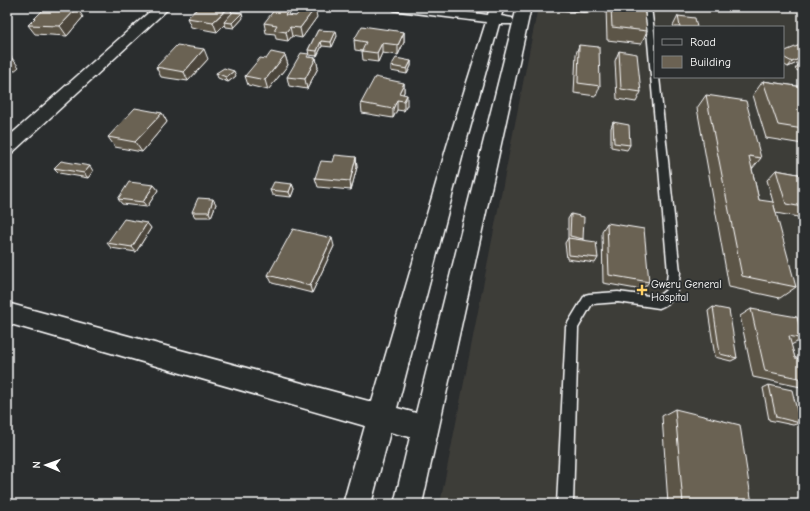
<svg xmlns="http://www.w3.org/2000/svg" width="810" height="511" font-family="'Comic Neue',sans-serif">
  <rect width="100%" height="100%" fill="#2a2d2e"/>
  <filter id="ink" filterUnits="userSpaceOnUse"><feTurbulence type="fractalNoise" baseFrequency=".025" numOctaves="2"/><feDisplacementMap in="SourceGraphic" scale="8" xChannelSelector="R" yChannelSelector="G"/><feConvolveMatrix kernelMatrix="1 2 1 2 8 2 1 2 1" color-interpolation-filters="sRGB"/></filter>
  <g filter="url(#ink)">
    <path fill="#3e3d39" fill-rule="evenodd" d="M538 7H803V504H440ZM655 27H783V77H655Z"/>
    <g fill="none" stroke-linecap="round" stroke-linejoin="round">
      <defs>
        <path id="service" d="M645 7H651L655 40V77H659L680 272C678 290 678 301 659 308L618 302 592 304 578 328 573 504H557L566 327 568 323 585 295 589 294 618 292 657 297 666 290 668 272Z"/>
        <g id="minor">
          <polygon points="155,7 170,7 13,152 7,154 7,138"/>
          <polygon points="392,7 430,7 488,15 490,7 504,7 501,16 512,18 514,21 512,24 499,24 465,146 397,408 416,413 517,7 531,7 422,504 394,504 410,437 390,432 371,504 343,504 365,426 7,323 7,303 372,402 447,146 486,22 399,11 394,10"/>
        </g>
      </defs>
      <use href="#service" stroke="#fff" stroke-width="3"/>
      <use href="#minor" stroke="#fff" stroke-width="3"/>
      <use href="#service" fill="#2a2d2e" fill-rule="evenodd"/>
      <use href="#minor" fill="#2a2d2e" fill-rule="evenodd"/>
    </g>
    <g fill="#5c5447" stroke="#fff">
      <polygon points="230,7 232,13 243,18 234,28 226,27 225,24 217,32 191,27 187,18"/>
      <polygon points="559,7 591,7 589,13 559,10"/>
      <polygon points="606,7 644,7 647,31 641,44 607,40"/>
      <polygon points="289,15 296,16 317,17 302,38 292,36 288,41 276,39 275,34 266,33 264,23"/>
      <polygon points="678,16 697,27 674,27 673,26"/>
      <polygon points="83,17 67,36 35,34 28,25"/>
      <polygon points="318,30 337,36 332,47 322,46 317,56 309,55 308,50"/>
      <polygon points="404,32 404,42 398,55 382,53 378,62 363,60 362,51 355,50 354,40"/>
      <polygon points="579,45 600,86 596,96 574,93 576,54"/>
      <polygon points="619,51 641,92 636,102 617,99 615,61"/>
      <polygon points="783,52 803,60 788,67 783,64"/>
      <polygon points="285,55 288,65 268,90 248,85 245,76 266,59"/>
      <polygon points="309,57 316,58 318,68 307,89 289,86 287,77"/>
      <polygon points="208,59 188,81 161,77 156,67"/>
      <polygon points="411,61 411,66 407,74 391,71 391,66"/>
      <polygon points="803,62 803,74 795,69 799,64"/>
      <polygon points="216,73 236,76 228,82 218,78"/>
      <polygon points="763,81 803,87 803,144 766,138 753,95"/>
      <polygon points="404,83 404,92 403,94 407,105 404,111 397,110 393,118 362,113 361,103"/>
      <polygon points="706,95 761,158 752,169 759,200 796,287 780,298 729,287 697,108"/>
      <polygon points="162,113 167,122 142,152 115,147 108,137"/>
      <polygon points="613,122 630,145 627,150 611,147 611,128"/>
      <polygon points="356,157 357,167 351,190 318,187 315,178 333,162"/>
      <polygon points="54,168 93,171 88,178 59,173"/>
      <polygon points="776,170 803,175 803,218 776,213 767,180"/>
      <polygon points="292,184 294,189 291,197 272,195 270,190"/>
      <polygon points="154,185 158,190 147,207 122,204 118,199"/>
      <polygon points="216,204 211,217 195,217 192,212"/>
      <polygon points="571,214 583,239 583,240 598,258 595,263 567,259 565,243 568,238 568,219"/>
      <polygon points="147,223 151,228 136,252 111,248 107,243"/>
      <polygon points="607,223 649,282 642,290 603,283 602,231"/>
      <polygon points="334,246 312,293 272,283 268,275"/>
      <polygon points="713,307 737,358 731,361 715,357 708,311"/>
      <polygon points="751,309 803,339 791,345 795,358 803,359 803,386 801,387 753,377 740,316"/>
      <polygon points="769,385 800,423 793,425 769,420 763,388"/>
      <polygon points="675,409 752,504 668,504 662,416"/>
    </g>
    <g fill="#4b453a" stroke="#fff">
      <polygon points="230,7 233,16 224,22 225,24 217,32 213,22"/>
      <polygon points="77,8 83,17 67,36 60,26"/>
      <polygon points="315,8 317,17 302,38 300,28"/>
      <polygon points="288,11 290,21 285,15"/>
      <polygon points="242,13 243,18 234,28 232,23"/>
      <polygon points="290,27 292,36 288,41 286,32"/>
      <polygon points="336,31 337,36 332,47 331,42"/>
      <polygon points="404,32 404,42 398,55 398,45"/>
      <polygon points="321,41 322,46 317,56 317,51"/>
      <polygon points="382,43 382,53 378,62 377,53"/>
      <polygon points="204,49 208,59 188,81 184,72"/>
      <polygon points="285,55 288,65 268,90 265,80"/>
      <polygon points="11,57 19,67 7,77 7,60"/>
      <polygon points="803,57 803,60 788,67 792,62"/>
      <polygon points="316,58 318,68 307,89 305,79"/>
      <polygon points="411,61 411,66 407,74 407,69"/>
      <polygon points="234,71 236,76 228,82 226,77"/>
      <polygon points="404,83 404,92 400,101 399,93"/>
      <polygon points="407,95 407,105 404,111 404,101"/>
      <polygon points="397,100 397,110 393,118 393,109"/>
      <polygon points="162,113 167,122 142,152 135,142"/>
      <polygon points="356,157 357,167 351,190 350,181"/>
      <polygon points="90,166 93,171 88,178 84,173"/>
      <polygon points="292,184 294,189 291,197 289,192"/>
      <polygon points="154,185 158,190 147,207 143,202"/>
      <polygon points="213,199 216,204 211,217 209,212"/>
      <polygon points="147,223 151,228 136,252 132,247"/>
      <polygon points="332,238 334,246 312,293 310,286"/>
    </g>
    <g fill="#6b6253" stroke="#fff">
      <polygon points="46,7 53,7 77,8 60,26 28,25"/>
      <polygon points="199,7 229,7 213,22 187,18"/>
      <polygon points="303,7 315,8 300,28 290,27 286,32 274,30 277,25 264,23 275,9 288,11 285,15 296,16"/>
      <polygon points="611,7 644,7 647,31 612,27"/>
      <polygon points="233,12 242,13 232,23 224,22"/>
      <polygon points="678,16 695,18 697,27 680,27"/>
      <polygon points="362,26 404,32 398,45 382,43 377,53 362,51 366,42 354,40"/>
      <polygon points="318,30 336,31 331,42 321,41 317,51 308,50"/>
      <polygon points="177,45 204,49 184,72 156,67"/>
      <polygon points="579,45 599,47 600,86 578,83"/>
      <polygon points="800,45 803,46 803,57 792,62 783,57 783,52"/>
      <polygon points="619,51 637,54 641,92 621,89"/>
      <polygon points="271,52 285,55 265,80 245,76 260,58 266,59"/>
      <polygon points="301,53 309,54 307,57 316,58 305,79 287,77"/>
      <polygon points="7,57 11,57 7,60"/>
      <polygon points="396,58 411,61 407,69 391,66"/>
      <polygon points="803,62 803,66 799,64"/>
      <polygon points="224,68 234,71 226,77 216,73"/>
      <polygon points="375,77 404,83 399,93 407,95 404,101 397,100 393,109 361,103"/>
      <polygon points="763,81 803,87 803,129 778,125"/>
      <polygon points="706,95 746,101 761,158 749,156 759,200 773,202 796,287 742,276"/>
      <polygon points="135,108 162,113 135,142 108,137"/>
      <polygon points="613,122 629,125 630,145 614,143"/>
      <polygon points="335,155 356,157 350,181 315,178 321,161 333,162"/>
      <polygon points="61,161 90,166 84,173 54,168"/>
      <polygon points="776,170 803,175 803,207 786,204"/>
      <polygon points="129,182 154,185 143,202 118,199"/>
      <polygon points="274,182 292,184 289,192 270,190"/>
      <polygon points="198,198 213,199 209,212 192,212"/>
      <polygon points="571,214 584,217 583,239 570,236"/>
      <polygon points="124,219 147,223 132,247 107,243"/>
      <polygon points="607,223 644,229 649,282 609,275"/>
      <polygon points="293,229 332,238 310,286 268,275"/>
      <polygon points="568,238 596,242 598,258 569,255"/>
      <polygon points="713,307 729,310 737,358 720,354"/>
      <polygon points="751,309 797,317 803,339 789,336 795,358 803,359 803,379 765,371"/>
      <polygon points="769,385 792,390 800,423 776,417"/>
      <polygon points="675,409 740,425 752,504 683,504"/>
    </g>
  </g>
  <path fill="#ffd166" stroke="#2a2d2e" stroke-width="1.5" d="M640 284h4v4h4v4h-4v4h-4v-4h-4v-4h4z"/>
  <g text-anchor="middle" stroke-width="3.5" stroke-linejoin="round" paint-order="stroke">
    <g font-size="11" fill="#fff" stroke="#2a2d2e" text-anchor="start">
      <text x="651" y="288">Gweru General<tspan x="651" dy="13">Hospital</tspan></text>
    </g>
  </g>
  <rect width="810" height="511" fill="none" stroke="#2a2d2e" stroke-width="24"/>
  <rect x="12" y="12" width="786" height="487" fill="none" stroke="#fff" stroke-width="1.5" filter="url(#ink)"/>
  <rect x="654" y="26" width="130" height="52" fill="#2a2d2e" stroke="#7f8182"/>
  <rect x="662" y="39" width="20" height="6" fill="#2a2d2e" stroke="#7f8182"/>
  <text x="690" y="46" font-size="12" fill="#ffffff">Road</text>
  <rect x="662" y="56" width="20" height="12" fill="#6b6253" stroke="#7f8182"/>
  <text x="690" y="66" font-size="12" fill="#ffffff">Building</text>
  <g transform="translate(46 465) rotate(272)" stroke="#2a2d2e" stroke-width="3" paint-order="stroke">
  <path d="M0-3L7 15L0 10L-7 15Z" fill="#ffffff"/>
  <text y="-6" font-size="11" font-weight="bold" text-anchor="middle" fill="#ffffff">N</text>
  </g>
</svg>
